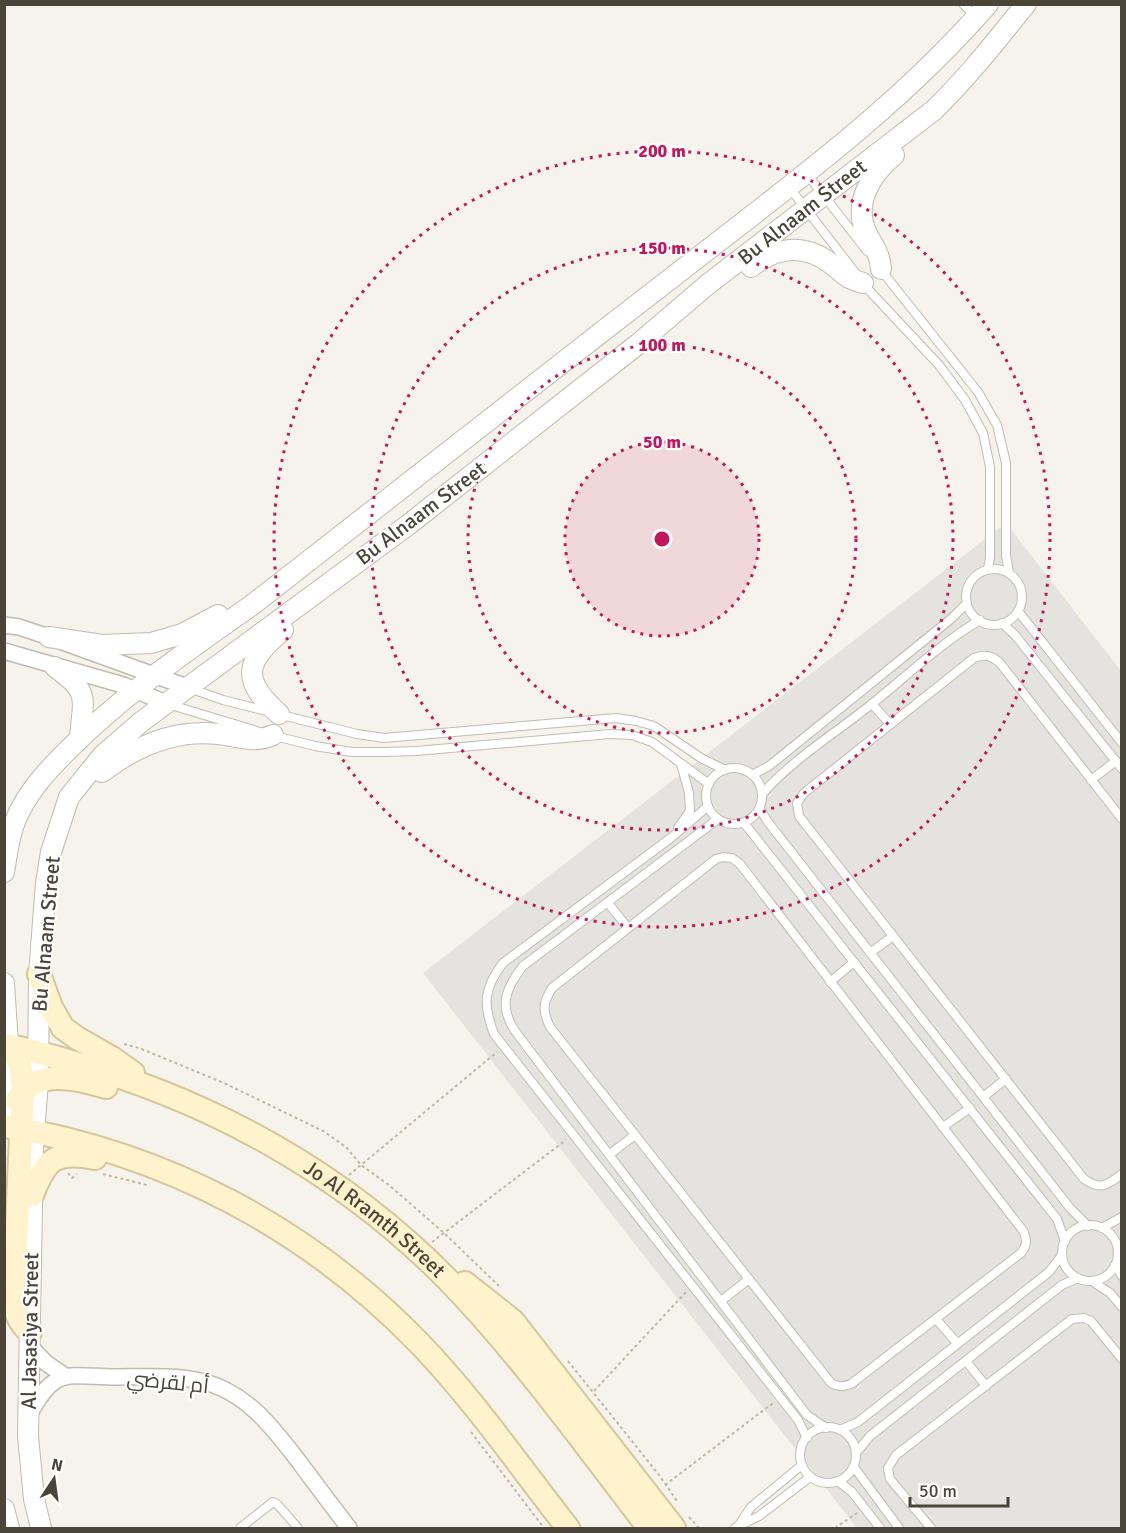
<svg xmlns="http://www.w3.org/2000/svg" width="1126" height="1533" font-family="Signika,Cairo,sans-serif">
  <rect width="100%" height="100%" fill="#f6f3ec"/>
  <polygon fill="#e5e3e0" points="1006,523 1121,671 1121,1528 857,1528 423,973"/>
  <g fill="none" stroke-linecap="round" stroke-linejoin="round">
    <defs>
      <g id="service">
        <polyline points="963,4 976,17"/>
        <polyline points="806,173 867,251"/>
        <polyline points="789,187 857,275"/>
        <polyline points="881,270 978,392 997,425 1006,463 1006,555 1009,573"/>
        <polyline points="864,285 939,365 965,400 983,433 990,467 990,557 988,570"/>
        <circle cx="994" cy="597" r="28"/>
        <polyline points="1018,611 1122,743"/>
        <polyline points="1002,623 1015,635 1122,769"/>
        <polyline points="189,688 223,700 357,734 384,738 616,718 636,721 654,726 701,758 725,770"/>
        <polyline points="168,704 260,732"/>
        <polyline points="872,704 890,724"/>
        <polyline points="275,736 315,746 352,752 385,752 416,751 610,734 632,735 652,742 709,784"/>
        <circle cx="734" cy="796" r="28"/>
        <polyline points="752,775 769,766 952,618 967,603"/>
        <polyline points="1091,780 1116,761"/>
        <path d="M762 794C794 758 836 733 873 703 908 675 941 643 980 620"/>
        <path d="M708 806 672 837 503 963C483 989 483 1005 494 1034L798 1420 807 1438"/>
        <polyline points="760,809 768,822 1070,1208 1088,1226"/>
        <path d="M718 819 523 966C504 990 498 1009 518 1035L807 1415 826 1428"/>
        <path d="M1122 819 1000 663C991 655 985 654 974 658L804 793 797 803 799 816 1084 1179C1101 1191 1107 1185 1122 1174"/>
        <polyline points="744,823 1057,1219 1065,1241"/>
        <polyline points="678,828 690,811 689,793 681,764"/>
        <path d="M723 857 732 858 740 864 1024 1232C1027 1241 1027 1246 1021 1253L851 1384C843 1387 838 1387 831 1383L550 1027C542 1011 543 1002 552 988L716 859Z"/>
        <polyline points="608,903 628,928"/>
        <polyline points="870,953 893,936"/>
        <polyline points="830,982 854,962"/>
        <polyline points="983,1097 1006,1079"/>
        <polyline points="943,1127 970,1108"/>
        <polyline points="610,1154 635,1135"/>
        <circle cx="1090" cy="1253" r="28"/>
        <polyline points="1102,1228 1122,1217"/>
        <polyline points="1115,1265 1122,1276"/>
        <polyline points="1092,1281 1110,1293 1122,1307"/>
        <polyline points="721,1301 749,1279"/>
        <polyline points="936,1319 957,1343"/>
        <polyline points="966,1361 986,1386"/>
        <circle cx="828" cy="1455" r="28"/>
        <polyline points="840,1430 858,1422 1049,1272 1062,1255"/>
        <polyline points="856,1453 870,1436 1062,1285 1078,1278"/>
        <polyline points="854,1467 899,1528"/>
        <polyline points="838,1481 852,1492 880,1528"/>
        <polyline points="739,1525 751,1507 802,1465"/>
        <polyline points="240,1528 273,1502 278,1505 298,1528"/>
        <polyline points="735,1528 759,1516 810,1477"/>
        <polyline points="931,1528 890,1479 888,1468 896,1455 1072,1319 1084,1318 1091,1321 1122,1359"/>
      </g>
      <g id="minor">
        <polyline points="4,625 19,627 49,637 187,687"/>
        <polyline points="4,651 123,685 166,703"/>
        <polyline points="30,1346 46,1363 65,1376"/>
        <path d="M29 1415C55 1367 65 1376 115 1377 143 1377 174 1375 201 1381 247 1392 273 1428 300 1463 316 1485 333 1507 349 1528"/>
      </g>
      <g id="tertiary">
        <path d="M751 267C776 247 803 243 830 263 845 274 843 277 863 283"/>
        <path d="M881 269C880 254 874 247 867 234 852 204 871 174 894 155"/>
        <polyline points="49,637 102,645 151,643 182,634 218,615"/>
        <path d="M55 667C91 693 83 697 80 738"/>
        <path d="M279 714C241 680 244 662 283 630"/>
        <path d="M102 772C136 746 175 729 218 734 237 736 254 744 273 735"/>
        <path d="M4 872C7 854 9 835 16 819 27 793 46 772 65 753 121 696 187 651 252 605 393 495 533 385 674 276 783 191 897 109 988 4"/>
        <polyline points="4,983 8,1045 4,1111"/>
        <polyline points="4,1509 9,1528"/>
        <path d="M41 1528 34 1499 28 1436 33 1147 38 1081 39 974 46 883 51 852 69 797 103 755 141 722 408 525 638 344 707 285 934 110C968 77 996 41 1026 4"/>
      </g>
      <g id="secondary">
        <polyline points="39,974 51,1007 63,1028 77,1038 112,1058 133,1073"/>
        <path id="s1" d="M4 1045C28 1049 52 1056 75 1063 214 1102 345 1175 447 1279 521 1355 584 1444 649 1528"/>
        <path d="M8 1045 20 1063 23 1089 14 1295C15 1311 17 1321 30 1332"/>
        <path d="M17 1100C37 1068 75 1078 106 1087"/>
        <path d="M4 1126C165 1153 307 1227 420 1344 474 1400 520 1467 568 1528"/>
        <path d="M32 1195C46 1159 55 1150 95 1158"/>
        <polyline points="465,1283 513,1321 674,1528"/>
      </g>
    </defs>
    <use href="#service" stroke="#c2bbae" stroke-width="10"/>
    <use href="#minor" stroke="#c2bbae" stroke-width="18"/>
    <use href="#tertiary" stroke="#c2bbae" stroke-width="22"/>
    <use href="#secondary" stroke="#d6c79b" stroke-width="26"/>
    <g stroke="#c4b79f" stroke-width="2" stroke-dasharray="3 3" stroke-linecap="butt">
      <polyline points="124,1044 139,1048 224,1083 323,1131 346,1147 361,1165 389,1185 444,1233 499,1286"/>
      <polyline points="68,1173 72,1178 77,1174"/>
      <polyline points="103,1174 147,1185"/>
      <polyline points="349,1175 497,1052"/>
      <polyline points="432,1242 566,1140"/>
      <polyline points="568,1361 659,1475 677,1501"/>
      <polyline points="594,1391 686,1292"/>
      <polyline points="471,1432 544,1528"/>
      <polyline points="665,1485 773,1403"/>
      <polyline points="689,1517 699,1528"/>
      <polyline points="835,1528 857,1513"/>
    </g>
    <use href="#service" stroke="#fff" stroke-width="8"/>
    <use href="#minor" stroke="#fff" stroke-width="15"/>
    <use href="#tertiary" stroke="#fff" stroke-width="20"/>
    <use href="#secondary" stroke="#fff3cd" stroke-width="22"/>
  </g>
  <circle cx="662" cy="539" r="97" fill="#c2185b" fill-opacity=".12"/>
  <g fill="none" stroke="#c2185b" stroke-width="3" stroke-dasharray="3 6">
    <circle cx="662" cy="539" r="97"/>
    <circle cx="662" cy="539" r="194"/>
    <circle cx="662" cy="539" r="291"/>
    <circle cx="662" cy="539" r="388"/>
  </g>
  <g text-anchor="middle" stroke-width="4.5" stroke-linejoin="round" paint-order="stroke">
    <g font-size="21" fill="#4b4439" stroke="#fff">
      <text transform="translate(802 212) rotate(-38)" y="7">Bu Alnaam Street</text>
      <text transform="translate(421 513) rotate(-37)" y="7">Bu Alnaam Street</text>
      <text transform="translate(46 934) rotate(-85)" y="7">Bu Alnaam Street</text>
      <text dy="7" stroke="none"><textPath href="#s1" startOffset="414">Jo Al Rramth Street</textPath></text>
      <text transform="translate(30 1331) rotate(-89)" y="7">Al Jasasiya Street</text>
      <text transform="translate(168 1382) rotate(6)" y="7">أم لقرضي</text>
    </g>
  </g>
  <circle cx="662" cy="539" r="9" fill="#c2185b" stroke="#fff" stroke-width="3"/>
  <g font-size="18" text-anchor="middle" font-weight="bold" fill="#c2185b" stroke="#fff" stroke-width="4.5" stroke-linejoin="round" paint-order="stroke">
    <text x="662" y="157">200 m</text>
    <text x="662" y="254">150 m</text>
    <text x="662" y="351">100 m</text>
    <text x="662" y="448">50 m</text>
  </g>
  <rect width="1126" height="1533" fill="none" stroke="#4b4439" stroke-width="12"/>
  <g transform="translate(54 1479) rotate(13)" stroke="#ffffff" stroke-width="4.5" paint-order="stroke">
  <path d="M0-4.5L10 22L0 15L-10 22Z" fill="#4b4439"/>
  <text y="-9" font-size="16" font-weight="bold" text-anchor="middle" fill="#4b4439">N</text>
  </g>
  <path d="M910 1497v9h98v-9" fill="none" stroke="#4b4439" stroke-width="3"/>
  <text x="919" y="1497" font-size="18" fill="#4b4439" stroke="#ffffff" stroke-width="4.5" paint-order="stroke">50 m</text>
</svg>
